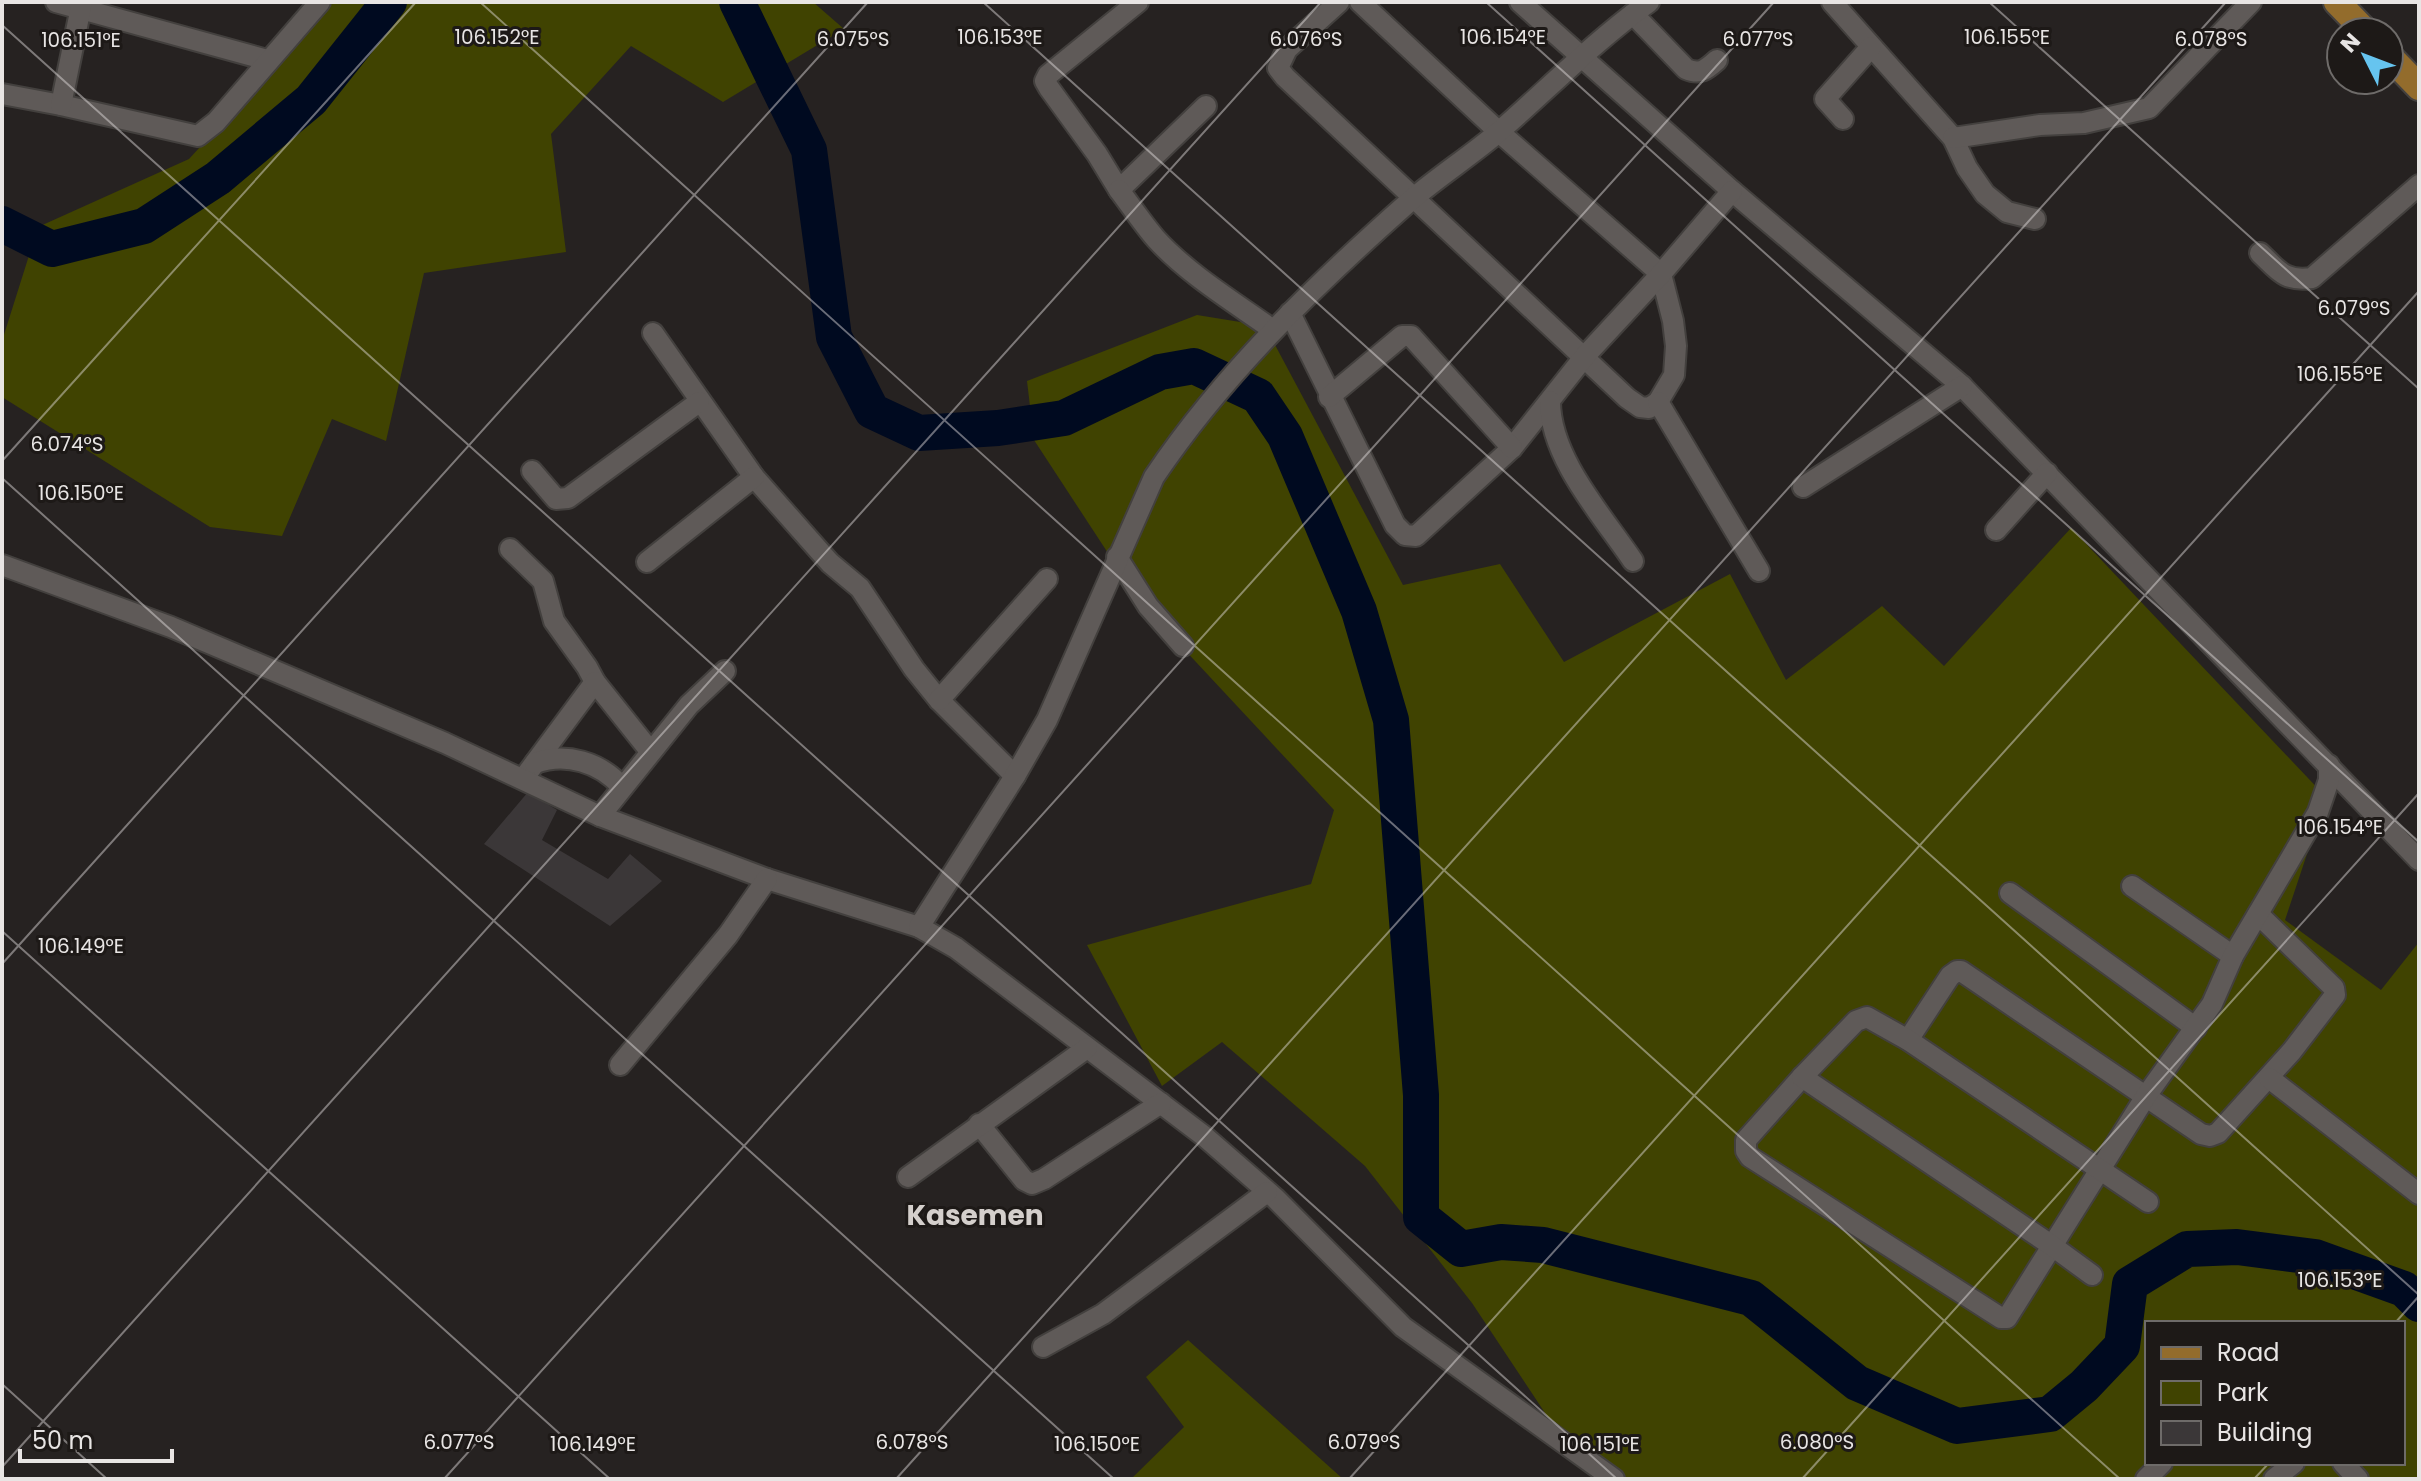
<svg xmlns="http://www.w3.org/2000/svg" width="2421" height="1481" font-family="Poppins,sans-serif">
  <rect width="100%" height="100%" fill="#262221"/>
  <g fill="#404301" fill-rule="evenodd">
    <polygon points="333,2 813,2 844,29 723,102 631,46 551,134 566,252 424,273 386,441 332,419 282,536 210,527 2,397 2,341 38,227 189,159"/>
    <path d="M1197 315 1265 326 1403 585 1500 564 1564 662 1730 574 1786 680 1882 606 1944 666 2071 528 2326 797 2285 920 2381 990 2419 942V1479H1624L1549 1419 1472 1303 1365 1166 1222 1042 1162 1086 1087 945 1311 884 1334 810 1140 602 1034 440 1027 381ZM2147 1323H2403V1463H2147Z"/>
    <polygon points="1188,1340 1343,1479 1131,1479 1184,1427 1146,1377"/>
  </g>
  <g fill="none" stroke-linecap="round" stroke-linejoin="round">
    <g stroke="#000a20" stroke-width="36">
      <polyline points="737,2 809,150 834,337 872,411 919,433 998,428 1064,418 1160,372 1194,366 1258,396 1285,436 1359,611 1391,720 1421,1095 1421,1217 1461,1249 1501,1242 1543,1245 1751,1298 1857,1383 1957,1426 2050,1414 2084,1386 2122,1346 2130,1284 2187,1249 2237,1247 2315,1257 2404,1289 2419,1304"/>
      <polyline points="2,224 52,249 144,226 218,178 311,100 389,2"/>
    </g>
  </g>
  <polygon fill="#3b3738" points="528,792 557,810 542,840 608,879 630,854 662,881 610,926 484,844"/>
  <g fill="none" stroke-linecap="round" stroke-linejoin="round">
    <defs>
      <g id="minor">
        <polyline points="56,2 267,60"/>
        <polyline points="1138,2 1048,75 1045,81 1049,88 1097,154 1119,190 1206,106"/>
        <polyline points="1339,2 1287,49 1278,68 1285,77 1627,398 1640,407 1649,408 1658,402 1674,375 1676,346 1673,321 1661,274 1499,132 1360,2"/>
        <polyline points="1520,2 1732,191 1962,386 2419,860"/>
        <polyline points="1832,2 1953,138 1967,168 1985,194 2007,212 2035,219"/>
        <path d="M1633 14 1686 69C1700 75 1706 70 1717 60"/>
        <polyline points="2,94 61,105 198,136 216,122 320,2"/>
        <polyline points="61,105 82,2"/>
        <polyline points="1843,119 1825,99 1871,47"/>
        <polyline points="1953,138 2040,125 2084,123 2149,108 2251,2"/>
        <path d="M1119 190C1131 206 1143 224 1156 239 1189 275 1234 302 1273 330"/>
        <path d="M2260 253C2278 270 2284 282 2312 278L2419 185"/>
        <polyline points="1290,313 1395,525 1405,535 1416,536 1512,448 1585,356 1661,274 1732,191"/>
        <polyline points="653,333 754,477 830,563 860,588 914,669 939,700 1015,776"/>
        <polyline points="1329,397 1402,336 1411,336 1512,448"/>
        <path d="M1550 401C1550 458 1602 515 1633 561"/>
        <polyline points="1658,402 1759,571"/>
        <polyline points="532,471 556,499 568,498 699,402"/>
        <polyline points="1803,487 1962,386"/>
        <polyline points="1996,530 2047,473"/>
        <polyline points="510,549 543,581 554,621 587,667 595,682 523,779"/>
        <polyline points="1117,557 1148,606 1183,646"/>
        <polyline points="647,562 754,477"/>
        <polyline points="2,565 171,627 445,743 600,816 767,879 919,927 956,948 1204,1136 1275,1198 1403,1327 1614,1479"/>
        <polyline points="595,682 650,751"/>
        <polyline points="939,700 1047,579"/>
        <path d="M535 763C566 752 600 762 622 787"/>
        <polyline points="600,816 689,705 725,671"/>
        <polyline points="2132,886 2233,956"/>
        <polyline points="2010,893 2196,1028"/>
        <path d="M919 927 1015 776 1047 720 1154 477C1224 373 1316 284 1410 201 1439 176 1472 155 1501 130 1550 87 1596 40 1649 2"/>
        <polyline points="1908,1040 1950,976 1957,971 1961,971 2201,1134 2210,1136 2218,1133 2292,1051 2335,995 2334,988 2258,914"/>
        <polyline points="620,1065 728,935 767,879"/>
        <polyline points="1802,1077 1746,1140 1746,1151 1750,1157 2001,1318 2007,1318 2146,1096 2212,1004 2233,956 2318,812 2329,780 2329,765"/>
        <polyline points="2269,1078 2419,1194"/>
        <polyline points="979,1124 1024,1180 1032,1184 1044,1179 1161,1103"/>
        <polyline points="908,1177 1087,1048"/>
        <polyline points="2092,1275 2051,1245 1802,1077 1856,1021 1867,1017 1908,1040 2148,1202"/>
        <polyline points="1043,1347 1103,1314 1267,1192"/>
        <polyline points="2343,1463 2358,1479"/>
        <polyline points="2146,1479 2162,1463"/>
        <polyline points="2274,1479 2294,1463"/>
      </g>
      <g id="major">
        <polyline points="2337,2 2366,32"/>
        <polyline points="2389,56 2419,87"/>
      </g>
    </defs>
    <use href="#minor" stroke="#43403e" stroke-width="24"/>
    <use href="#major" stroke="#43403e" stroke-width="30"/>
    <use href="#minor" stroke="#5f5a58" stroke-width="20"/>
    <use href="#major" stroke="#936c2c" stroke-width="26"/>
  </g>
  <path fill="none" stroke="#e8e5e4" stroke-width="2" stroke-opacity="0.45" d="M480 2 2120 1479M983 2 2419 1295M1486 2 2419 842M1989 2 2419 389M2 25 1617 1479M2 461 416 2M2 478 1114 1479M2 931 610 1479M2 964 868 2M2395 1323 2419 1296M2 1384 107 1479M2 1467 1321 2M444 1479 1774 2M896 1479 2226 2M1349 1479 2419 291M1802 1479 2419 793M2254 1479 2269 1463"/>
  <g text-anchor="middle" stroke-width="6" stroke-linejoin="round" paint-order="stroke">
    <g font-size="28" font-weight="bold" fill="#d4cfcc" stroke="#1d1917">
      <text x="975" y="1225">Kasemen</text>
    </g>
  </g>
  <g font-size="20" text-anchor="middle" fill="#e8e5e4" stroke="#1d1917" stroke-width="6" stroke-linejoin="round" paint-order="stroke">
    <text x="497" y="44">106.152°E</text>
    <text x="1000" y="44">106.153°E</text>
    <text x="1503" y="44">106.154°E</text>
    <text x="2007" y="44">106.155°E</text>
    <text x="853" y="46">6.075°S</text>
    <text x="1306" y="46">6.076°S</text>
    <text x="1758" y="46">6.077°S</text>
    <text x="2211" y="46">6.078°S</text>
    <text x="81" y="47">106.151°E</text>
    <text x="2354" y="315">6.079°S</text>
    <text x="2340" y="381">106.155°E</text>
    <text x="67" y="451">6.074°S</text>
    <text x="81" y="500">106.150°E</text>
    <text x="2340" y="834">106.154°E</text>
    <text x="81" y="953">106.149°E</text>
    <text x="2340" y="1287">106.153°E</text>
    <text x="459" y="1449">6.077°S</text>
    <text x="912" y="1449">6.078°S</text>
    <text x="1364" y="1449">6.079°S</text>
    <text x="1817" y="1449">6.080°S</text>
    <text x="593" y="1451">106.149°E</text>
    <text x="1097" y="1451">106.150°E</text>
    <text x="1600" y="1451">106.151°E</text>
  </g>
  <rect width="2421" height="1481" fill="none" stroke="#e8e5e4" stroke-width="8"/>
  <rect x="2145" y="1321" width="260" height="144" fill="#1d1917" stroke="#6e6b69" stroke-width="2"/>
  <rect x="2161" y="1347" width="40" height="12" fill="#936c2c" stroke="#6e6b69" stroke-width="2"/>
  <text x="2217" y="1361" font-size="24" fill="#e8e5e4">Road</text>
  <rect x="2161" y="1381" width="40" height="24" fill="#404301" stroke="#6e6b69" stroke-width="2"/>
  <text x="2217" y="1401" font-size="24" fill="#e8e5e4">Park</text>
  <rect x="2161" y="1421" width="40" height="24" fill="#3b3738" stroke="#6e6b69" stroke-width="2"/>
  <text x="2217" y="1441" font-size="24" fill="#e8e5e4">Building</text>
  <g transform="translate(2365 56) rotate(312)"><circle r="38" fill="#1d1917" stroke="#6e6b69" stroke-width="2"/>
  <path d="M0-6L14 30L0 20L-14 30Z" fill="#66c4ef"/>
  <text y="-12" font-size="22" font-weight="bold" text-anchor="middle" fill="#e8e5e4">N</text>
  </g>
  <path d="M20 1449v12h152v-12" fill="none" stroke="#e8e5e4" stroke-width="4"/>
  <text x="32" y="1449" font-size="24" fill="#e8e5e4" stroke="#1d1917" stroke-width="6" paint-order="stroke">50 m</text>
</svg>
